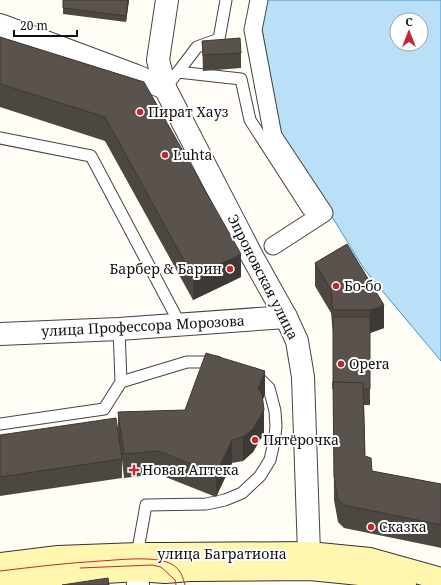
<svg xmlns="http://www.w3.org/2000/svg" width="441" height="585" font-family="'Noto Serif',serif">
  <rect width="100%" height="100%" fill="#fffdf5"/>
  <path fill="#b9e0f7" stroke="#3f96cf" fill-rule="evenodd" d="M267 0H441V361L364 269 281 133 262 29ZM397 20H421V44H397Z"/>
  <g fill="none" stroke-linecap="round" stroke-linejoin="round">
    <defs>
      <g id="service">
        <polyline points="178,72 197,47 219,39 226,0"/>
        <polyline points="165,88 178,72 241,79 250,120 308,210"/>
        <polyline points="0,138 91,156 180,324"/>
        <polyline points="121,382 187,362 217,362"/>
        <polyline points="0,424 104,409 121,382 119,329"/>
        <polyline points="138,554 139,544 146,505 206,504 225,500 242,493 260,476 270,460 274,442 276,427 275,411 269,388 258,377 254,374"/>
      </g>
      <polyline id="pedestrian" points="259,0 253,30 273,136 324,213 273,246"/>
      <g id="minor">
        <polyline points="165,88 158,60 167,0"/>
        <polyline points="0,334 119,329 286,317"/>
        <polyline points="138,585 137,570 138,554"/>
      </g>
      <polyline id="tertiary" points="0,25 134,75 165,88 253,258 286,317 297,341 303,377 309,553"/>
      <g id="secondary">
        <polyline points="0,564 58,557 138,554 167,554 309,553 370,559 441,579"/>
        <polyline points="0,581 42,576 137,570 165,572 190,570 310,569 369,575 405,585"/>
      </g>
    </defs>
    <use href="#service" stroke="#444" stroke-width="13"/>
    <use href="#pedestrian" stroke="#444" stroke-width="19"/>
    <use href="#minor" stroke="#444" stroke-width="24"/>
    <use href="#tertiary" stroke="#444" stroke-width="24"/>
    <use href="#secondary" stroke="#333" stroke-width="24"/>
    <use href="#service" stroke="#fff" stroke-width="11"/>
    <use href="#pedestrian" stroke="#fff" stroke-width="17"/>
    <use href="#minor" stroke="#fff" stroke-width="22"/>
    <use href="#tertiary" stroke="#fff" stroke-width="22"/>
    <use href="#secondary" stroke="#fff6b0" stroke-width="22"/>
    <g stroke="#c4262e" stroke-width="1">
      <polyline points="80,568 152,565 161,567 175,580 176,585"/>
      <path d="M0 571C33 567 67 563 100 561 119 560 158 555 173 565 180 569 183 577 185 585"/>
    </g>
  </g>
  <g fill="#4d4742">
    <polygon points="63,0 129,0 126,22 63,14"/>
    <polygon points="0,37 144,82 241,277 193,300 105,141 0,107"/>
    <polygon points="202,41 241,53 241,68 203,71"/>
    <polygon points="347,244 384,328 370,333 370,405 364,405 365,456 372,471 441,484 441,548 437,547 344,528 338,522 334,500 333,333 331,313 315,286 315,263"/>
    <polygon points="265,394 263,399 264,433 253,452 243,461 232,463 216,497 158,474 124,478 122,460 122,478 0,496 0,435 118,435 118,412 185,410"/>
  </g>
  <g fill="#3f3936">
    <polygon points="128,0 129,0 126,22 126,16"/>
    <polygon points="241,254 241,277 193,300 193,277"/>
    <polygon points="384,305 384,328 370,333 370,310"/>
    <polygon points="265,371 265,394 258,411 258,388"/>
    <polygon points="264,410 264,433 253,452 243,461 243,437"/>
    <polygon points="232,440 232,463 216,497 216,474"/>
  </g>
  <g fill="#5a524d" stroke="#3f3936">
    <polygon points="63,0 128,0 126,16 63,8"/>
    <polygon points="0,37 144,82 241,254 193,277 105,117 0,84"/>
    <polygon points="240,38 241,53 203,55 202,41"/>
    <polygon points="347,244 384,305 370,310 333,310 331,290 315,263"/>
    <polygon points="333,317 370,317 370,389 363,389 363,383 333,382 333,389"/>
    <polygon points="206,353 265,371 258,388 262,394 264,410 253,429 243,437 232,440 216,474 158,451 124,454 118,412 185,410"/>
    <polygon points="333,382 363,383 365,456 371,458 372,471 441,484 441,525 437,524 344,505 338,499 334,476"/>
    <polygon points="116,418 122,459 0,477 0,435"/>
    <polygon points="108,578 109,585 62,585"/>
  </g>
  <g fill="#c4262e" stroke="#fff" stroke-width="1.5">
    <circle cx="140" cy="112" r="4"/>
    <circle cx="165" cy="155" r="4"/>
    <circle cx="230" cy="269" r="4"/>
    <circle cx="336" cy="286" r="4"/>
    <circle cx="341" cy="364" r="4"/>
    <circle cx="255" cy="440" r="4"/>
    <path d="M132 464h4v4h4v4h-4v4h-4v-4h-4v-4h4z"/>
    <circle cx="371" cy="527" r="4"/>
  </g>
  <g text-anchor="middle" stroke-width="4" stroke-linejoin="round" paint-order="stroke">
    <g font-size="14" fill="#111" stroke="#fff" text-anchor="start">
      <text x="148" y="117">Пират Хауз</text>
      <text x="173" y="160">Luhta</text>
      <text x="222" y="274" text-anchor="end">Барбер &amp; Барин</text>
      <text x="344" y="291">Бо-бо</text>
      <text x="349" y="369">Opera</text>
      <text x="263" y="445">Пятёрочка</text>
      <text x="142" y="475">Новая Аптека</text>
      <text x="379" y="532">Сказка</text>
    </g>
    <g font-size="14" fill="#111" stroke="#fff">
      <text transform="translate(263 277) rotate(63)" y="5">Эпроновская улица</text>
      <text transform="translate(143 326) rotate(-3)" y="5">улица Профессора Морозова</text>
      <text x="222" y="559">улица Багратиона</text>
    </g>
  </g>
  <g transform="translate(409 32)"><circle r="19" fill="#ffffff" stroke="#a0a0a0"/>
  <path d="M0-3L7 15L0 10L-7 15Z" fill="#c4262e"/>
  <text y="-6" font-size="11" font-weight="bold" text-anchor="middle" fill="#111111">С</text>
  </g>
  <path d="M14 30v6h63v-6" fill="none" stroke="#111111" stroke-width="2"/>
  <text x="20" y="30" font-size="12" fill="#111111" stroke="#ffffff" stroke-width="3" paint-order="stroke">20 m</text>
</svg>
